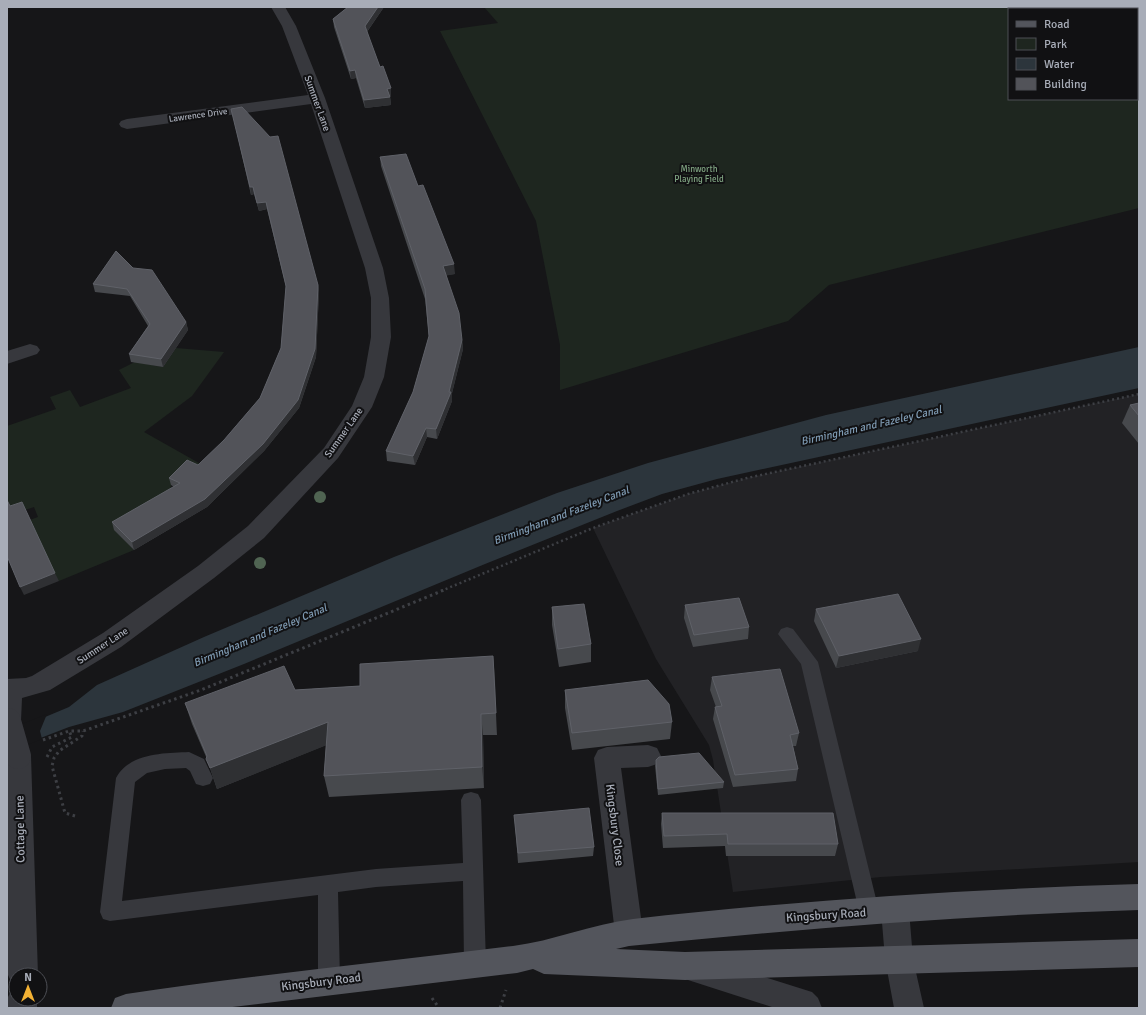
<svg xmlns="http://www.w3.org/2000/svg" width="1146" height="1015" font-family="Signika,sans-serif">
  <rect width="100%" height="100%" fill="#161618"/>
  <polygon fill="#222225" points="1139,394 1139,862 881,877 733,892 713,760 709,745 656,659 593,528 688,494 747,478"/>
  <g fill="#1e261f">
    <polygon points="484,7 1055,7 1058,9 1009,9 1009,99 1137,99 1137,59 1139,60 1139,208 829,285 788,321 560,390 560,345 536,221 440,31 498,23"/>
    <polygon points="176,348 224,352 192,396 144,432 206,467 171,485 170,498 115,530 134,550 59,581 19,524 38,517 34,507 13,514 7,500 7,426 56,409 50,397 70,390 80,407 131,388 119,370 135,362 163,367"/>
  </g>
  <polygon fill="#2c353c" points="1139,347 1139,388 717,479 662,494 617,511 485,564 244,664 123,712 69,727 7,751 7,733 69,707 97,685 204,637 394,557 557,493 648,463 826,415"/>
  <polygon fill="#161618" points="47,714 40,731 42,739 7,753 7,730"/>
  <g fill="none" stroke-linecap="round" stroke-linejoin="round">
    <g fill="#2c353c" fill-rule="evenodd">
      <polygon points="1084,7 1091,7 1093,9 1086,9"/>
      <polygon points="1137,35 1139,36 1139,40 1137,39"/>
    </g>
    <polyline stroke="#3d3f44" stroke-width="2.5" stroke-dasharray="2 3" stroke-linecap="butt" points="441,591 593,528 688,494 747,478 1139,394"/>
    <g stroke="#3d3f44" stroke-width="3" stroke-dasharray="2.5 3.5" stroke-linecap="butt">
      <polyline points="43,740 69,731 83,731 201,690 444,590"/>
      <polyline points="47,757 52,747 72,737 69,731"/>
      <polyline points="75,816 65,813 52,766 54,758 59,751 82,736 83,731"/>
      <polyline points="432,998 439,1008"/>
      <polyline points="500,1008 506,990"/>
    </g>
    <g fill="#37383d" fill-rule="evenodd">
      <polygon points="787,627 793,629 818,662 879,911 876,918 869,920 862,918 859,911 801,664 778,634 781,629"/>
      <path d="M189 752 204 759 213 778 210 784 203 786 196 784 190 771 186 768 165 769 147 773 135 782 122 901 376 869 463 863 461 800 464 794 471 792 478 794 481 800 486 964 482 971 475 974 468 971 464 964 463 881 376 887 338 892 340 981 337 988 329 991 321 988 318 981V895L110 921 103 919 100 912 116 778C129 753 165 753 189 752Z"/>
    </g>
    <g fill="#37383d" fill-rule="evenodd">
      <polygon points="271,7 285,7 296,26 325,98 383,268 389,298 391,337 384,377 372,407 338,458 264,538 214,578 121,647 50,690 22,698 21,721 17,728 7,731 7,679 26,678 32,676 103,633 198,566 248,526 324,448 352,406 364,377 371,337 371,298 365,268 311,104 127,129 121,127 119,124 121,121 127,119 308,95 282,26"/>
      <polygon points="30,344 37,346 40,350 37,354 7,364 7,351"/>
      <polygon points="18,745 27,748 31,756 38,975 16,975 16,986 13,985 8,975 7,752 9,748"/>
      <polygon points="648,745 657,748 661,756 657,764 648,767 621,768 643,933 639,942 629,946 619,942 615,933 594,758 598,750 607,747"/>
      <polygon points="16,987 16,999 37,999 37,1008 7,1008 7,999 12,989"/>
    </g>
    <g fill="#37383d" fill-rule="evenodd">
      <polygon points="895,897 905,901 909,910 913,959 924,1008 894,1008 885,959 881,910 885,901"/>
      <polygon points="698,956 812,992 818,998 822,1008 775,1008 688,980 683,970 688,960"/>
    </g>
    <path fill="#53555c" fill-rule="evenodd" d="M1139 884V910C968 915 799 929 629 946L616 949 685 952 1139 939V967L685 980 544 974 533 969 517 973 224 1008H111L115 998 126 994C255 975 384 962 513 946 553 941 592 924 633 919 801 900 970 889 1139 884Z"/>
    <polyline stroke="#37383d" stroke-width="26" points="8,721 18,756"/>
  </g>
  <g fill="#506452">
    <circle cx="320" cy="497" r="6"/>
    <circle cx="260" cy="563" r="6"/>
  </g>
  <g fill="#47494d">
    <polygon points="348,7 384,7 367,32 380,67 391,96 390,96 391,105 365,108 356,78 351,79 334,27 333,19"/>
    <polygon points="233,116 318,285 319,292 316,357 299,408 264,451 207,507 134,550 114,530 112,522 174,487 171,485 169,478 198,465 224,440 260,398 281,348 286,287 267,209 259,211 254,194 251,195"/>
    <polygon points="380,157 418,186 455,274 446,275 462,340 463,349 452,393 452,401 437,439 427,437 415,465 387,461 386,451 413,392 429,337 425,299 381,166"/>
    <polygon points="116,251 186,322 188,330 163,367 131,362 129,354 148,326 130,296 95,292 93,284"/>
    <polygon points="1139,403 1139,444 1122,423 1130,405"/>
    <polygon points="685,605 749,627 748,639 693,647 684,618"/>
    <polygon points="552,607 591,644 591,662 559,667 552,625"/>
    <polygon points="816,609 918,651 836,668 814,621"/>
    <polygon points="493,656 497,735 483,735 484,788 329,797 324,776 326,745 217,789 207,759 192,724 185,703 295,690 360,686"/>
    <polygon points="712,677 799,733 796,746 793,746 798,769 796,781 733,787 713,719 715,707 716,707 710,690"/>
    <polygon points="565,690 672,722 670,739 572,750 565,708"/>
    <polygon points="656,760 724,782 723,788 658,795 655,766"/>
    <polygon points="662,813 838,844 835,856 726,856 725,846 663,848 661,824"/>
    <polygon points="515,824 594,847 593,856 518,863"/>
  </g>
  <g fill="#2f3033">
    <polygon points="378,7 384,7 366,33 365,26"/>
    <polygon points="355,70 356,78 351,79 350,71"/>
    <polygon points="391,88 391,96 388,97 387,89"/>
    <polygon points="390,97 391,105 365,108 364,100"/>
    <polygon points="250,187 253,187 254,194 251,195"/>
    <polygon points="266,202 267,209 259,211 257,203"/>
    <polygon points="454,264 455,274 444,276 443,266"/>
    <polygon points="318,285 319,292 316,357 299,408 264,451 207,507 134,550 132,542 263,444"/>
    <polygon points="186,322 188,330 163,367 161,359"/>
    <polygon points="462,340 463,349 452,393 452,401 437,439 436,429 449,392"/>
    <polygon points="426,428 427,437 415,465 413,456"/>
    <polygon points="55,573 59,581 24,595 20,587"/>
    <polygon points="921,639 918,651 836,668 839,656"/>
    <polygon points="493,656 495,678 497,735 496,713"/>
    <polygon points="481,714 483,735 484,788 482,767"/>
    <polygon points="328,722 332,743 217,789 210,768"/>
  </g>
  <g fill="#525359" stroke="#5f6168">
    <polygon points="348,7 378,7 365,26 380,67 383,66 391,88 387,89 390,97 364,100 355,70 350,71 333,19"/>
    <polygon points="242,107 270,137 278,136 318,285 315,349 298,400 263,444 205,499 132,542 112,522 180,483 169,478 187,460 198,465 224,440 260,398 281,348 286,286 266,202 257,203 253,187 250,187 231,109"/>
    <polygon points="406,154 418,186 423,185 454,264 443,266 459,313 462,340 449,392 451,392 436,429 426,428 413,456 386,451 413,392 429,336 425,289 380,157"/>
    <polygon points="116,251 133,268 152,270 186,322 161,359 129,354 150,324 127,289 93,284"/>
    <polygon points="1139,403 1139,416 1130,405"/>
    <polygon points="7,500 10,506 22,502 55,573 20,587 7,556"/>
    <polygon points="898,594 921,639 839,656 816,609"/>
    <polygon points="739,598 749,627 694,635 685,605"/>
    <polygon points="584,604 591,644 558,649 552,607"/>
    <polygon points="493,656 496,713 481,714 482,767 324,776 328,722 210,768 206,759 207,756 185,703 284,666 295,690 360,686 360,664"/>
    <polygon points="780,669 799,733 790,735 798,769 735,775 715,707 722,706 712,677"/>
    <polygon points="648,680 669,704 672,722 572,733 565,690"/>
    <polygon points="699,753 724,782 658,789 656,760 659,757"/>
    <polygon points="589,808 594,847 518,853 514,815"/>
    <polygon points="662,813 833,813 838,844 728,844 727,834 664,836"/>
  </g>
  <g text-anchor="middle" stroke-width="4" stroke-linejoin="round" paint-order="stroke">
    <g font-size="9" fill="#a8adb8" stroke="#111113">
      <text transform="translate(198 115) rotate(-8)" y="3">Lawrence Drive</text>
    </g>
    <g font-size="9" fill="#7fa381" stroke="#111113">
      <text x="699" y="172">Minworth<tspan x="699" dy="10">Playing Field</tspan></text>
    </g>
    <g font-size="10" fill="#a8adb8" stroke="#111113">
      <text transform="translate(318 103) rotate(70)" y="4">Summer Lane</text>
      <text transform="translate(343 432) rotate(-55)" y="4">Summer Lane</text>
      <text transform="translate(102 645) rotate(-33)" y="4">Summer Lane</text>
    </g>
    <g font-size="11" font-style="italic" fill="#7f9bb3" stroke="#111113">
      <text transform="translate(871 425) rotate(-13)" y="4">Birmingham and Fazeley Canal</text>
      <text transform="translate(561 515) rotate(-21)" y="4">Birmingham and Fazeley Canal</text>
      <text transform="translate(260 635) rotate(-23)" y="4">Birmingham and Fazeley Canal</text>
    </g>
    <g font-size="12" fill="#a8adb8" stroke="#111113">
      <text transform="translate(615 825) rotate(83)" y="4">Kingsbury Close</text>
      <text transform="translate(20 829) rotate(-91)" y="4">Cottage Lane</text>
      <text transform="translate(826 915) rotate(-4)" y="4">Kingsbury Road</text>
      <text transform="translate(321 982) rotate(-7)" y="4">Kingsbury Road</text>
    </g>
  </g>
  <rect width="1146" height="1015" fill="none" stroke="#a8adb8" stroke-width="16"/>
  <rect x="1008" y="8" width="130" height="92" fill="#111113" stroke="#4d4f55"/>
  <rect x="1016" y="21" width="20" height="6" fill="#53555c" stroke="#4d4f55"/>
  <text x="1044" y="28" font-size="12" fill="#a8adb8">Road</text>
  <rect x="1016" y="38" width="20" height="12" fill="#1e261f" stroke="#4d4f55"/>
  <text x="1044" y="48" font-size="12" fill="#a8adb8">Park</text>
  <rect x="1016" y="58" width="20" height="12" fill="#2c353c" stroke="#4d4f55"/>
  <text x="1044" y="68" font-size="12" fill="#a8adb8">Water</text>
  <rect x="1016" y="78" width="20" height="12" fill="#525359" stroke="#4d4f55"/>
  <text x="1044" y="88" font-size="12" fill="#a8adb8">Building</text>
  <g transform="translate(28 987)"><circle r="19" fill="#111113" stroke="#4d4f55"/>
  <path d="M0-3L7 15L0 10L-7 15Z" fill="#f2b134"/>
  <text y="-6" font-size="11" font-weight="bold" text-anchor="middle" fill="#a8adb8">N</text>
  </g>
</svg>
